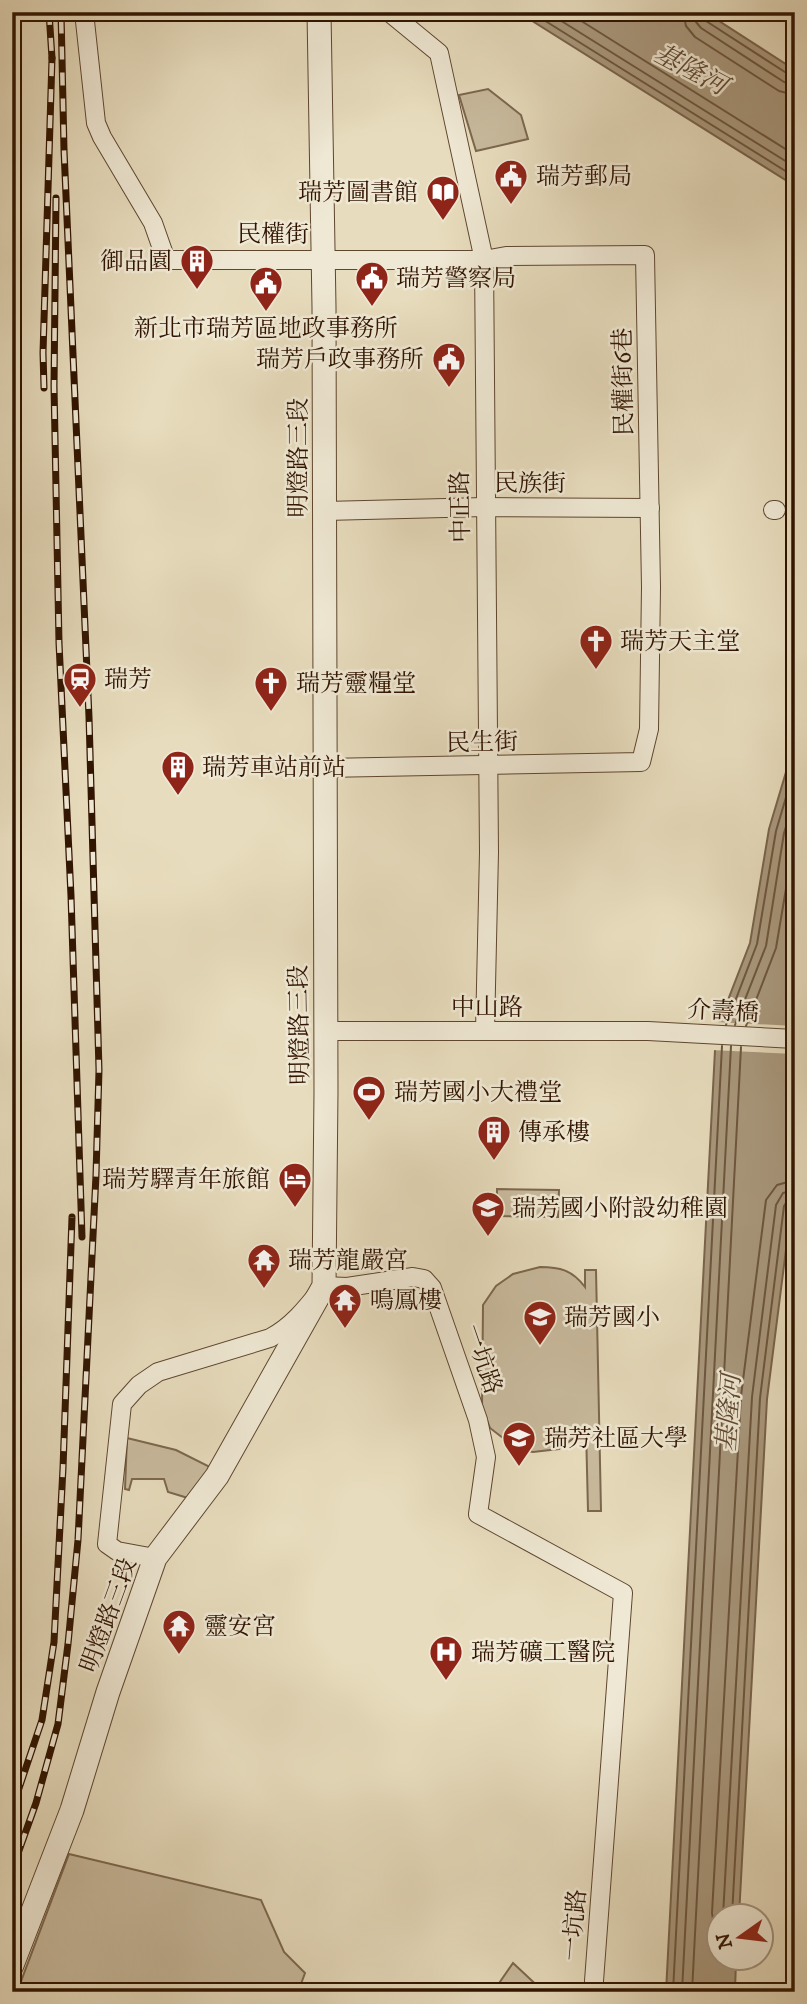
<svg xmlns="http://www.w3.org/2000/svg" width="807" height="2004" font-family="'IM FELL DW Pica','Noto Serif TC',serif">
  <rect width="100%" height="100%" fill="#e7dcbd"/>
  <filter id="stains"><feTurbulence type="fractalNoise" baseFrequency=".00286" numOctaves="4"/><feColorMatrix values="0 0 0 0 .2 0 0 0 0 .09 0 0 0 0 .02 0 0 0 .5 -.17"/></filter>
  <radialGradient id="worn" r=".72"><stop offset=".6" stop-color="#630" stop-opacity="0"/><stop offset="1" stop-color="#630" stop-opacity=".3"/></radialGradient>
  <g fill="#c8ba9d" stroke="#7c674e" stroke-width="2">
    <polygon points="488,89 521,115 528,139 476,151 459,95"/>
    <polygon points="497,1189 559,1190 558,1217 497,1216"/>
    <path d="M540 1267C560 1267 572 1270 585 1287V1270H596L601 1511H588L586 1429 559 1449 533 1452 517 1449 490 1428 482 1407 483 1305 496 1286 513 1274Z"/>
    <polygon points="127,1438 176,1450 212,1468 188,1498 168,1492 164,1479 132,1479 129,1490 125,1489"/>
    <polygon points="69,1854 261,1900 284,1952 305,1973 298,1992 17,1992"/>
    <polygon points="513,1963 544,1992 493,1992"/>
  </g>
  <g fill="#a9987d" stroke="#79634b" stroke-width="2">
    <polygon points="518,12 705,12 795,70 795,186"/>
    <polygon points="795,742 795,1179 767,1399 739,1916 720,1916 720,1958 736,1959 735,1992 666,1992 716,1031 750,943 769,829"/>
  </g>
  <polygon fill="#e7dcbd" points="716,1022 795,1026 795,1054 711,1050 712,1030"/>
  <g fill="none" stroke-linecap="round" stroke-linejoin="round">
    <g stroke="#6c563e" stroke-width="2">
      <polyline points="531,12 795,177"/>
      <polyline points="547,12 795,167"/>
      <polyline points="567,12 795,155"/>
      <polyline points="683,12 686,26 695,37 779,91 795,95"/>
      <polyline points="694,12 696,22 701,28 784,82 795,85"/>
      <polyline points="703,12 706,21 788,74 795,76"/>
      <polyline points="726,1025 757,944 776,831 795,767"/>
      <polyline points="735,1025 766,946 784,833 795,798"/>
      <polyline points="746,1026 776,948 795,835"/>
      <polyline points="723,1916 752,1397 776,1205 783,1193 795,1190"/>
      <polyline points="732,1916 760,1398 784,1206 788,1200 795,1199"/>
      <polyline points="720,1933 714,1925 712,1913 741,1396 766,1200 777,1185 795,1180"/>
      <polyline points="673,1992 722,1046"/>
      <polyline points="682,1992 731,1046"/>
      <polyline points="692,1992 741,1047"/>
    </g>
    <defs>
      <g id="minor">
        <polyline points="84,12 96,123 102,137 153,223 166,260 484,260 506,256 645,255 651,587 649,729 641,762 324,768"/>
        <polyline points="389,12 439,53 484,260 489,852 485,1031"/>
        <polyline points="773,510 776,510"/>
        <polyline points="325,511 485,507 650,508"/>
        <polyline points="326,1031 648,1031 795,1039"/>
        <path d="M155 1558 117 1551 107 1544 122 1404 139 1385 158 1372 270 1338C293 1326 308 1306 324 1286L347 1287 413 1277 424 1279 432 1288 478 1420 486 1457 478 1514 623 1593 594 1981"/>
      </g>
      <polyline id="tertiary" points="12,1965 72,1810 108,1692 155,1558 217,1476 324,1286 326,1092 324,307 319,12"/>
    </defs>
    <use href="#minor" stroke="#5e462f" stroke-width="20"/>
    <use href="#tertiary" stroke="#5e462f" stroke-width="25"/>
    <use href="#minor" stroke="#efe8d4" stroke-width="18"/>
    <use href="#tertiary" stroke="#efe8d4" stroke-width="23"/>
    <defs>
      <g id="rail">
        <polyline points="49,12 52,58"/>
        <polyline points="56,198 54,386 59,643 71,896 82,1237"/>
        <polyline points="44,388 43,353 52,58"/>
        <polyline points="12,1809 42,1720 54,1642 63,1468 72,1217"/>
        <polyline points="12,1870 36,1803 58,1724 68,1644 78,1540 96,1175 99,1070 89,717 64,150 61,12"/>
      </g>
    </defs>
    <use href="#rail" stroke="#301400" stroke-width="7"/>
    <use href="#rail" stroke="#efe8d4" stroke-width="4.5" stroke-dasharray="13" stroke-linecap="butt"/>
  </g>
  <defs>
    <symbol id="civic-pin" viewBox="-11 -11 22 30"><path d="M0 17L-7.5 6A9.5 9.5 0 1 1 7.5 6Z" fill="#8f2418" stroke="#efe8d4"/><path d="M-.6-6.5H3V-4.5H.6V-3L4-1V1h2V6H-6V1h2V-1L-.6-3ZM-1.2 2.5V6h2.4V2.5Z" fill="#fff"/></symbol>
    <symbol id="library-pin" viewBox="-11 -11 22 30"><path d="M0 17L-7.5 6A9.5 9.5 0 1 1 7.5 6Z" fill="#8f2418" stroke="#efe8d4"/><path d="M-6-4Q-3-5.5-.7-3.5V5Q-3 3-6 4ZM6-4Q3-5.5 .7-3.5V5Q3 3 6 4Z" fill="#fff"/></symbol>
    <symbol id="building-pin" viewBox="-11 -11 22 30"><path d="M0 17L-7.5 6A9.5 9.5 0 1 1 7.5 6Z" fill="#8f2418" stroke="#efe8d4"/><path d="M-4-6H4V6H1V3H-1V6H-4ZM-2.5-4.3h1.7v1.8h-1.7ZM.8-4.3h1.7v1.8H.8ZM-2.5-1h1.7V.8h-1.7ZM.8-1h1.7V.8H.8Z" fill="#fff"/></symbol>
    <symbol id="church-pin" viewBox="-11 -11 22 30"><path d="M0 17L-7.5 6A9.5 9.5 0 1 1 7.5 6Z" fill="#8f2418" stroke="#efe8d4"/><path d="M-1.2-6h2.4v3.5h3.3v2.4h-3.3V6h-2.4V-.1h-3.3v-2.4h3.3Z" fill="#fff"/></symbol>
    <symbol id="station-pin" viewBox="-11 -11 22 30"><path d="M0 17L-7.5 6A9.5 9.5 0 1 1 7.5 6Z" fill="#8f2418" stroke="#efe8d4"/><path d="M-3-6H3Q5-6 5-4V2Q5 4 3 4L4.5 6H3L1.5 4h-3L-3 6H-4.5L-3 4Q-5 4-5 2V-4Q-5-6-3-6ZM-3.5-4v3h7v-3ZM-3.5 1v1.5H-2V1ZM2 1v1.5H3.5V1Z" fill="#fff"/></symbol>
    <symbol id="stadium-pin" viewBox="-11 -11 22 30"><path d="M0 17L-7.5 6A9.5 9.5 0 1 1 7.5 6Z" fill="#8f2418" stroke="#efe8d4"/><path d="M0-5a6.5 5 0 1 0 0 10a6.5 5 0 1 0 0-10ZM-3.5-1.8h7v3.6h-7Z" fill="#fff"/></symbol>
    <symbol id="hotel-pin" viewBox="-11 -11 22 30"><path d="M0 17L-7.5 6A9.5 9.5 0 1 1 7.5 6Z" fill="#8f2418" stroke="#efe8d4"/><path d="M-6-4.5h1.5V1H6V5H4.5V3h-9V5H-6ZM-4 0a1.8 1.8 0 1 1 3.6 0ZM.5 0V-2.5h3Q6-2.5 6 0Z" fill="#fff"/></symbol>
    <symbol id="school-pin" viewBox="-11 -11 22 30"><path d="M0 17L-7.5 6A9.5 9.5 0 1 1 7.5 6Z" fill="#8f2418" stroke="#efe8d4"/><path d="M0-5L7-2L0 1L-7-2ZM-4 1L0 2.5L4 1V4Q0 6-4 4Z" fill="#fff"/></symbol>
    <symbol id="temple-pin" viewBox="-11 -11 22 30"><path d="M0 17L-7.5 6A9.5 9.5 0 1 1 7.5 6Z" fill="#8f2418" stroke="#efe8d4"/><path d="M0-6L5-2H3V0L6.5 2.5H4V6H1.5V3h-3V6H-4V2.5H-6.5L-3 0V-2H-5Z" fill="#fff"/></symbol>
    <symbol id="university-pin" viewBox="-11 -11 22 30"><path d="M0 17L-7.5 6A9.5 9.5 0 1 1 7.5 6Z" fill="#8f2418" stroke="#efe8d4"/><path d="M0-5L7-2L0 1L-7-2ZM-4 1L0 2.5L4 1V4Q0 6-4 4Z" fill="#fff"/></symbol>
    <symbol id="hospital-pin" viewBox="-11 -11 22 30"><path d="M0 17L-7.5 6A9.5 9.5 0 1 1 7.5 6Z" fill="#8f2418" stroke="#efe8d4"/><path d="M-5-5h3v3.5h4V-5h3V5h-3V1.5h-4V5h-3Z" fill="#fff"/></symbol>
  </defs>
  <g fill-rule="evenodd">
    <use href="#civic-pin" x="492" y="157" width="38" height="52"/>
    <use href="#library-pin" x="424" y="173" width="38" height="52"/>
    <use href="#building-pin" x="178" y="242" width="38" height="52"/>
    <use href="#civic-pin" x="353" y="259" width="38" height="52"/>
    <use href="#civic-pin" x="247" y="264" width="38" height="52"/>
    <use href="#civic-pin" x="430" y="340" width="38" height="52"/>
    <use href="#church-pin" x="577" y="622" width="38" height="52"/>
    <use href="#station-pin" x="61" y="660" width="38" height="52"/>
    <use href="#church-pin" x="252" y="664" width="38" height="52"/>
    <use href="#building-pin" x="159" y="748" width="38" height="52"/>
    <use href="#stadium-pin" x="350" y="1073" width="38" height="52"/>
    <use href="#building-pin" x="475" y="1113" width="38" height="52"/>
    <use href="#hotel-pin" x="276" y="1160" width="38" height="52"/>
    <use href="#school-pin" x="469" y="1189" width="38" height="52"/>
    <use href="#temple-pin" x="245" y="1241" width="38" height="52"/>
    <use href="#temple-pin" x="326" y="1281" width="38" height="52"/>
    <use href="#school-pin" x="521" y="1298" width="38" height="52"/>
    <use href="#university-pin" x="500" y="1419" width="38" height="52"/>
    <use href="#temple-pin" x="160" y="1607" width="38" height="52"/>
    <use href="#hospital-pin" x="427" y="1633" width="38" height="52"/>
  </g>
  <g text-anchor="middle" stroke-width="5" stroke-linejoin="round" paint-order="stroke">
    <g font-size="24" fill="#301400" stroke="#efe8d4" text-anchor="start">
      <text x="536" y="184">瑞芳郵局</text>
      <text x="418" y="200" text-anchor="end">瑞芳圖書館</text>
      <text x="172" y="269" text-anchor="end">御品園</text>
      <text x="396" y="286">瑞芳警察局</text>
      <text x="266" y="336" text-anchor="middle">新北市瑞芳區地政事務所</text>
      <text x="424" y="367" text-anchor="end">瑞芳戶政事務所</text>
      <text x="620" y="649">瑞芳天主堂</text>
      <text x="104" y="687">瑞芳</text>
      <text x="296" y="691">瑞芳靈糧堂</text>
      <text x="202" y="775">瑞芳車站前站</text>
      <text x="394" y="1100">瑞芳國小大禮堂</text>
      <text x="518" y="1140">傳承樓</text>
      <text x="270" y="1187" text-anchor="end">瑞芳驛青年旅館</text>
      <text x="512" y="1216">瑞芳國小附設幼稚園</text>
      <text x="288" y="1268">瑞芳龍嚴宮</text>
      <text x="370" y="1308">鳴鳳樓</text>
      <text x="564" y="1325">瑞芳國小</text>
      <text x="544" y="1446">瑞芳社區大學</text>
      <text x="204" y="1634">靈安宮</text>
      <text x="471" y="1660">瑞芳礦工醫院</text>
    </g>
    <g font-size="24" fill="#301400" stroke="#efe8d4">
      <text x="273" y="242">民權街</text>
      <text transform="translate(623 382) rotate(-91)" y="8">民權街6巷</text>
      <text transform="translate(298 458) rotate(-90)" y="8">明燈路三段</text>
      <text x="530" y="491">民族街</text>
      <text transform="translate(460 507) rotate(-91)" y="8">中正路</text>
      <text transform="translate(482 742) rotate(-1)" y="8">民生街</text>
      <text x="487" y="1015">中山路</text>
      <text transform="translate(723 1011) rotate(3)" y="8">介壽橋</text>
      <text transform="translate(299 1025) rotate(-91)" y="8">明燈路三段</text>
      <text transform="translate(483 1359) rotate(71)" y="8">一坑路</text>
      <text transform="translate(108 1615) rotate(-70)" y="8">明燈路三段</text>
      <text transform="translate(574 1925) rotate(-85)" y="8">一坑路</text>
    </g>
    <g font-size="26" font-style="italic" fill="#604932" stroke="#efe8d4">
      <text transform="translate(691 69) rotate(28)" y="9">基隆河</text>
      <text transform="translate(728 1413) rotate(-86)" y="9">基隆河</text>
    </g>
  </g>
  <rect width="807" height="2004" fill="none" stroke="#e7dcbd" stroke-width="42"/>
  <rect x="14" y="14" width="779" height="1976" fill="none" stroke="#301400" stroke-width="3.5"/>
  <rect x="21" y="21" width="765" height="1962" fill="none" stroke="#301400" stroke-width="2"/>
  <g transform="translate(740 1937) rotate(256)"><circle r="33" fill="#efe8d4" stroke="#a3937f" stroke-width="2"/>
  <path d="M0-5L12 26L0 18L-12 26Z" fill="#8f2418"/>
  <text y="-10" font-size="19" font-weight="bold" text-anchor="middle" fill="#301400">N</text>
  </g>
  <rect width="100%" height="100%" filter="url(#stains)"/>
  <rect width="100%" height="100%" fill="url(#worn)"/>
</svg>
